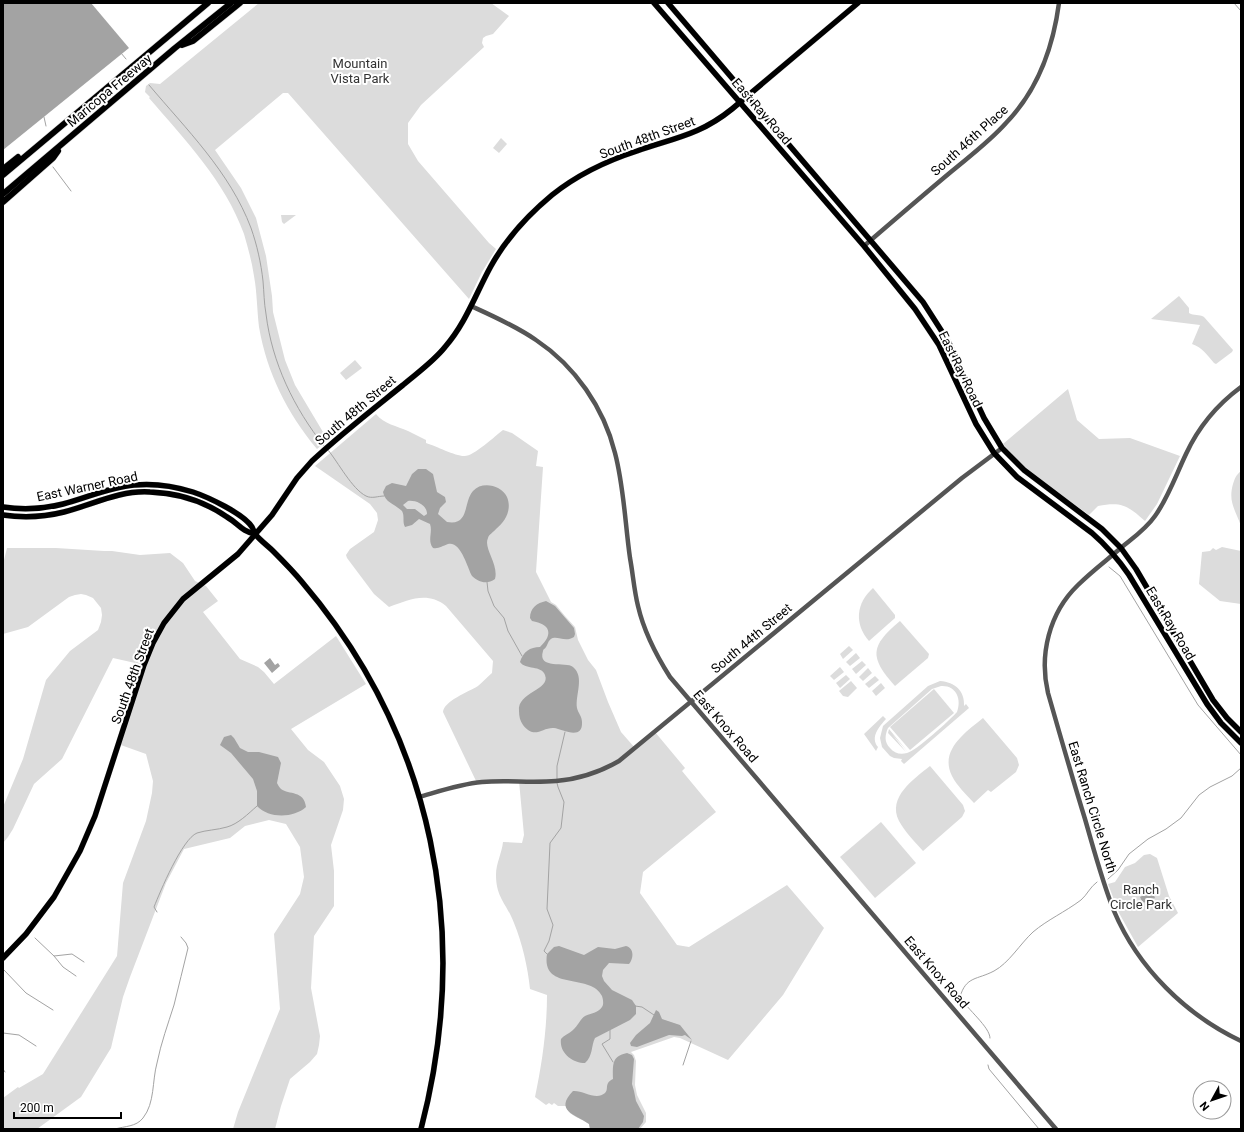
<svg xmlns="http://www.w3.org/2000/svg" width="1244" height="1132" font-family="Roboto,sans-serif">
  <rect width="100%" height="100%" fill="#fff"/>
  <g fill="#dcdcdc" fill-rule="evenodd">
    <path d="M259 3H491L509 16 493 34 486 36 483 38 482 43 484 47 421 105 408 123V144L418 161 489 243 496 249 482 272 469 299 288 93H283L215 150 241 188 256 218 266 256 272 296 273 312 285 360 295 385 323 432 329 439 317 449C287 413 267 373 259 327 257 310 257 292 254 276 252 262 248 248 244 234 225 181 185 140 149 98L150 97 145 92 146 86 150 83 160 84Z"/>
    <polygon points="501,138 507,144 499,153 493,148"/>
    <polygon points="281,215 296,215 284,224 282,222"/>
    <path d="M1179 296 1189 308V313C1194 316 1199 314 1204 317L1233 350 1232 352 1216 364 1214 363C1208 356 1202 347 1192 344L1200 325 1151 319Z"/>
    <polygon points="355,360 362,368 346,380 340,373"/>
    <path d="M1068 389 1077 420 1099 439 1130 438 1180 456 1157 504 1145 521C1128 506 1122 501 1098 506L1089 515C1059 493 1027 473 1003 444Z"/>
    <path d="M376 414C384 424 397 426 408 431 414 434 420 437 426 440V443C436 446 455 456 464 456 473 457 495 436 503 430L512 433 538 451 536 466 543 467 536 572 551 602 556 605 565 616 575 627 578 640 588 660 596 670 608 702 621 732 635 748 655 732 685 768 682 771 716 812 643 872 640 893 677 945 689 947 787 885 824 928 783 995 728 1060 680 1038 674 1037 631 1052 634 1055 636 1061 635 1085 637 1095 646 1113V1122L640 1129H590L589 1124C581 1118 568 1116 566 1106H558L554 1103 552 1105 549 1103 546 1105 535 1097C542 1064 547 1029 547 995L530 989C528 968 522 942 514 923 507 904 496 898 496 875 496 863 502 853 503 842L522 843 524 835 519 781 477 783 443 712C444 701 468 692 478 686 483 682 487 677 492 673L493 661 446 606C427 591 409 600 389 607L374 594 347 558 346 555 350 549 374 532 378 520 377 513 370 504 315 466Z"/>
    <path d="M1241 471V526C1235 509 1228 502 1233 484 1235 478 1236 475 1241 471Z"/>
    <polygon points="1222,547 1241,551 1241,604 1220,601 1199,584 1202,552 1210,551 1213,548 1216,550"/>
    <polygon points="7,548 56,548 104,551 112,551 140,555 170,553 183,563 195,581 206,586 218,601 203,612 240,659 258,667 264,672 274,684 336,636 366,684 291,729 308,750 324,762 340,786 344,799 343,810 331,845 334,871 334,906 314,936 311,988 320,1036 319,1045 317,1054 310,1062 290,1079 281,1106 275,1129 233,1129 238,1112 280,1009 274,934 300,894 304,877 300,847 286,824 269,820 245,826 230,838 184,849 166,883 130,977 123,997 111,1048 81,1097 37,1129 3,1129 3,1098 18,1087 19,1088 43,1074 117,956 123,883 146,821 152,793 153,781 146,754 118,744 144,665 113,658 62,759 34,784 13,829 8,837 3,843 3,807 23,759 46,680 70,651 98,630 101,622 102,615 101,608 93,598 86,595 81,594 75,595 69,597 28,627 3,634 3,564"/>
    <path d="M873 588 895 615V618L869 641C854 624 856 603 873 588Z"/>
    <path d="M900 621 929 654 928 658 895 686C869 657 870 646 900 621Z"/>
    <polygon points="849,646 853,650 843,659 840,654"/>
    <polygon points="856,653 860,658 850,666 846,662"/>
    <polygon points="862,661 866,665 856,674 852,669"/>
    <polygon points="840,667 844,672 834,680 830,676"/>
    <polygon points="868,668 872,673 863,681 859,677"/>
    <polygon points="846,675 850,679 840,688 836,683"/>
    <polygon points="875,676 879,680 869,688 865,684"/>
    <polygon points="851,681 857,688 848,697 843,696 839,691"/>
    <path d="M940 681C955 682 965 691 964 706L966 704 969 708 904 764 901 761 902 759 894 758 890 756 882 747 880 738 883 726 928 686ZM941 686C956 685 962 699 957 712 950 720 916 751 907 753 900 755 894 753 890 748 884 742 885 735 888 728L932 689Z"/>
    <polygon points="881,683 885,688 876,696 872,691"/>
    <polygon points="934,689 954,713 910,750 890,727"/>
    <path d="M883 716 886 719C879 727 870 737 878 747L876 751 864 734Z"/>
    <path d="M983 718 1017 758 1019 765 1016 772 991 792 988 790 974 803C966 794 957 786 952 776 939 750 966 732 983 718Z"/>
    <polygon points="889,729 908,752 892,734 906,752 888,733"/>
    <path d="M930 766 963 805 965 811 962 817 923 851C915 842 905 832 899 821 887 797 914 779 930 766Z"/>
    <polygon points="881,822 916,863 875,898 840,857"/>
    <polygon points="1150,854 1157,858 1169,896 1178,913 1138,947 1119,913 1108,884 1115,882 1125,867 1135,863 1144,855"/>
  </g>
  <g fill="#a3a3a3" fill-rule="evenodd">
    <polygon points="3,3 91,3 129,48 3,150"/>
    <path d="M418 469H426L433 474 437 492 445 497 446 502 440 508 438 514 447 522C470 526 463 502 473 491 482 481 501 485 507 497 512 509 506 521 496 529 494 532 489 534 488 538 483 548 499 564 495 579 487 585 478 582 472 576 467 567 461 541 448 544 442 546 439 549 433 548 427 541 433 532 430 524L419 519 412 525 405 527C402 522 405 516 402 511 395 504 385 503 383 492L386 486 392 483 406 486 412 474ZM408 501C416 500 427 505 427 514L424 516 415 509H407L403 505Z"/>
    <path d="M546 601 555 606 574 628 575 634 574 637C565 643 557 635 551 639 548 641 548 644 546 647 545 649 543 649 543 651 537 670 566 661 573 667 585 677 575 695 577 708 578 713 582 716 582 722 583 741 562 729 554 728 542 727 535 740 523 725 520 721 519 716 519 711 517 692 551 690 545 675 542 665 525 670 520 662 523 652 530 647 540 647 554 634 550 624 532 621L530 618C530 608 537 603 546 601Z"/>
    <polygon points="270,658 275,665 278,663 280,666 272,673 264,663"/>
    <path d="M231 735 234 738 240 748 248 752H259L278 757 281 763 277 783C278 785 279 787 281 789 289 795 304 790 306 807 294 818 269 819 257 806V791L253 779 231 753 220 745 224 737Z"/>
    <polygon points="1151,888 1155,898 1143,903 1140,897 1148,893 1147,890"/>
    <path d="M559 946 584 955 598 947 615 949 626 946C634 948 634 958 629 964L609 963 603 970 602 976 604 981 612 990 632 1000 636 1006V1014L630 1020 595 1038C591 1046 593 1056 585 1063 573 1063 559 1053 561 1039 564 1035 569 1034 573 1030 578 1026 580 1019 585 1016 591 1013 598 1013 602 1007 604 1004 603 999 602 996 591 972 541 992 547 954L554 947Z"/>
    <polygon points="656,1010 659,1012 662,1019 680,1025 692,1040 685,1035 682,1036 669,1035 637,1047 631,1046 630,1043 636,1035 650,1023"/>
    <path d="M627 1053 632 1055 634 1059 632 1084 634 1091 636 1101 644 1116 643 1122 638 1129H590L589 1124C575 1114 554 1111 573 1091 583 1090 596 1101 605 1093 608 1090 606 1087 608 1083 609 1081 611 1080 613 1079 613 1066 611 1056 627 1053Z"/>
  </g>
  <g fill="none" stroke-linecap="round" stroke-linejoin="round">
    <g stroke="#a3a3a3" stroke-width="1">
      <polyline points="1234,3 1241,11"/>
      <polyline points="121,53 126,59"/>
      <path d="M149 85C186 129 230 172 251 228 257 245 261 263 263 281 264 292 264 303 266 314 272 363 294 408 324 446"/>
      <polyline points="44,117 46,126"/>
      <polyline points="53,167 71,191"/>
      <path d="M328 450C338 462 352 489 366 496 372 499 378 496 384 496"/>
      <polyline points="1109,567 1120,576 1198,705 1241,755"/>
      <polyline points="487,582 488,591 494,606 504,618 508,631 522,656"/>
      <polyline points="557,779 557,766 565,732"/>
      <polyline points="1108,879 1118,870 1129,854 1148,839 1166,829 1181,818 1199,795 1210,787 1232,776 1241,768"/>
      <path d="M157 912 154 907C160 892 182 839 197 833 206 830 217 830 227 827 238 824 248 814 257 806"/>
      <polyline points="35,938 54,956 72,954 84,962"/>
      <polyline points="547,954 544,951 549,941 553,925 547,909 550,843 561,828 564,802 558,787 557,783"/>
      <polyline points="54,956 63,967 76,976"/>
      <polyline points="4,970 26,993 53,1010"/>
      <polyline points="635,1006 642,1007 654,1015"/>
      <polyline points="610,1030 610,1039 602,1044 613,1062"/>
      <polyline points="3,1033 19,1035 36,1046"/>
      <path d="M990 1038C990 1027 967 1009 960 997 966 976 977 980 994 971 1009 963 1020 944 1033 932 1047 920 1065 912 1081 900 1087 895 1090 887 1097 882"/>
      <polyline points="683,1065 691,1041"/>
      <polyline points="988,1065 989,1069 1039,1129"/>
      <polyline points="3,1069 5,1072"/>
      <path d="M115 1129C125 1126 136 1127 143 1118 155 1103 152 1081 157 1063 161 1043 168 1024 174 1005 179 986 183 967 188 948L186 943 181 937"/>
    </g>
    <defs>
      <g id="major">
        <path d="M654 3 864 246 915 309 939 345 976 424 994 453 1017 477 1092 533C1107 546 1118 559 1129 575L1207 704 1221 723 1241 743"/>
        <polyline points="668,3 923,302 948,341 984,418 1002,448 1024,470 1102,529 1121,548 1136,569 1213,700 1227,718 1241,732"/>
        <path d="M3 507C23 510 43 509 63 504 87 498 109 487 134 485 154 483 174 486 193 492 208 497 244 514 252 527 256 534 251 529 256 535 261 541 268 546 273 551 283 561 293 571 302 582 434 737 472 933 421 1129"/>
        <path d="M3 515C23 518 44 517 64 512 92 505 119 490 150 492 178 493 204 501 227 517 239 524 241 531 255 534"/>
        <path d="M3 958 26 934 54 897 80 851 95 816 144 665 153 643 164 623 183 599 238 554 272 515 297 478 312 461C341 434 372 410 403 385 417 373 433 362 445 347 466 323 476 293 491 266 506 239 528 215 552 195 577 175 606 161 637 151 674 138 700 135 732 109L858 3"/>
      </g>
      <g id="highway">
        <polyline points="182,45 193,41 240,3"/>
        <polyline points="3,169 18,157"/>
        <polyline points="3,175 208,3"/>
        <polyline points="3,194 175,48 231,3"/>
        <polyline points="3,202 53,158 58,151"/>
      </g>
    </defs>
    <use href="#major" stroke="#dbdbdb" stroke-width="6"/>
    <use href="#highway" stroke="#dbdbdb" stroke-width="7"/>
    <g stroke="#555" stroke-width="4.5">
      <path d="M864 246C893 221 922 196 952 171 970 156 990 141 1006 123 1038 90 1053 48 1059 3"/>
      <path d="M471 306C493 316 516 326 536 340 575 366 604 408 615 453 624 487 625 523 630 558 633 574 634 590 638 606 644 632 656 655 670 677L1056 1129"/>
      <path d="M1241 387C1218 404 1198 428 1186 454 1176 475 1168 498 1155 516 1146 529 1133 538 1122 547 1107 560 1092 571 1078 585 1049 613 1039 655 1048 693 1060 735 1072 777 1085 819 1094 850 1102 881 1114 911 1138 968 1186 1015 1241 1041"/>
      <path d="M419 797C440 791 460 784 482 782 506 780 531 783 556 781 579 779 600 772 619 761L962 478 1002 448"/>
    </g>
    <use href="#major" stroke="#000" stroke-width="5.5"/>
    <use href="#highway" stroke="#000" stroke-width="6"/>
  </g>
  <g text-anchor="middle" stroke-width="4" stroke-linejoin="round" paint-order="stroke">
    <g font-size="13" fill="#333" stroke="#fff">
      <text x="360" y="68">Mountain<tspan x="360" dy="15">Vista Park</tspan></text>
      <text x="1141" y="894">Ranch<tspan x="1141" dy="15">Circle Park</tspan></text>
    </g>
    <g font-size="13" fill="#000" stroke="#fff">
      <text transform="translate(109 90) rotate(-40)" y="5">Maricopa Freeway</text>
      <text transform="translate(762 111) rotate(49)" y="5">East Ray Road</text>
      <text transform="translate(647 137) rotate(-20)" y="5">South 48th Street</text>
      <text transform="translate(969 140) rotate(-42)" y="5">South 46th Place</text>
      <text transform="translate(961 369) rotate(64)" y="5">East Ray Road</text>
      <text transform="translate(355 410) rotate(-40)" y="5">South 48th Street</text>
      <text transform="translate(87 486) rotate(-12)" y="5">East Warner Road</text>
      <text transform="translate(1171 623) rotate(59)" y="5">East Ray Road</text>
      <text transform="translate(751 638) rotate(-40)" y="5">South 44th Street</text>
      <text transform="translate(132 676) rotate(-70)" y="5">South 48th Street</text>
      <text transform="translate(726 726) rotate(49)" y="5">East Knox Road</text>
      <text transform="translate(1093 807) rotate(73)" y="5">East Ranch Circle North</text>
      <text transform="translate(937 972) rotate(49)" y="5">East Knox Road</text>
    </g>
  </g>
  <rect width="1244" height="1132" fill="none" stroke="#000000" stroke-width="8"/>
  <g transform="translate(1212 1100) rotate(230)"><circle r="19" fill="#ffffff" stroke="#999999"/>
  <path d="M0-3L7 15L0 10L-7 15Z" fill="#000000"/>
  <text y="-6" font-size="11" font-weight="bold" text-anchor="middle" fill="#000000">N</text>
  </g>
  <path d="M14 1112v6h107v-6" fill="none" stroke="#000000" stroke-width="2"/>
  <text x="20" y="1112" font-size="12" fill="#000000" stroke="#ffffff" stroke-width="3" paint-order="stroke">200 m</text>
</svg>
